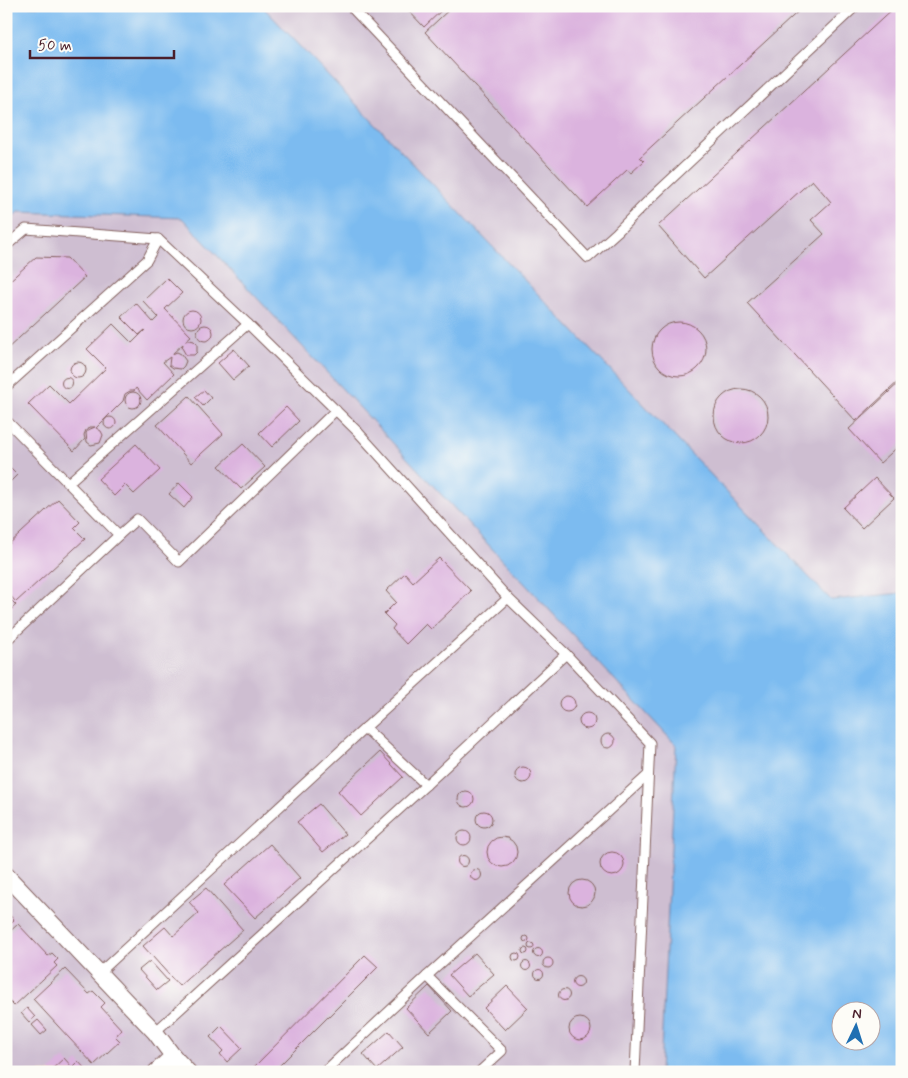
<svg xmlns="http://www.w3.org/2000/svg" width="908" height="1078" font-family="Mynerve,sans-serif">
  <rect width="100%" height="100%" fill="#fdfcf7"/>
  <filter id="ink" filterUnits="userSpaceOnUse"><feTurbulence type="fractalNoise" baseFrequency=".02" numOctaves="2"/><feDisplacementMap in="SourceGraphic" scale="10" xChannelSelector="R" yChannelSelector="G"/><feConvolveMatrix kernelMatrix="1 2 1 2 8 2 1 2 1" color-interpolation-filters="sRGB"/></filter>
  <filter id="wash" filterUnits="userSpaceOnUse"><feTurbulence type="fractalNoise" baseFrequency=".0096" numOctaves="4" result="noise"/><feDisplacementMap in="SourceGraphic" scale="20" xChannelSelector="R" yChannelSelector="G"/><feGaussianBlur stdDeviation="1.12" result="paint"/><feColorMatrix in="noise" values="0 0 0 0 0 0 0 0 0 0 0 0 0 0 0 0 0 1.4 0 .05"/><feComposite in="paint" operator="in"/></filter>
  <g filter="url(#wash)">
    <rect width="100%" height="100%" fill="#f1dcbc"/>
    <g fill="#cebed1">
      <polygon points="262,6 902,6 902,593 831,600"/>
      <polygon points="18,212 182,218 676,745 660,1072 6,1072 6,223"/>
    </g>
    <path fill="#7bbbf0" stroke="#626d8e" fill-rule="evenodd" d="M6 6H262L831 600 902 593V1072H660L676 745 182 218 18 212 6 223ZM840 1010H870V1040H840Z"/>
    <g id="blocks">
      <g fill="#dbb3de">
        <polygon points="404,6 446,6 424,27"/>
        <polygon points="453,6 804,6 640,157 644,161 631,173 627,170 587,207 425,32"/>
        <polygon points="896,6 902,6 902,378 856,421 747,303 824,234 811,220 831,202 812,180 704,278 658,226"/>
        <polygon points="36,257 67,258 85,277 6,350 6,284"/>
        <polygon points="167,278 182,293 165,309 191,336 185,341 190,340 194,341 197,344 197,352 194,355 186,355 182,348 183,344 172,354 177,352 181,354 186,361 184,366 181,369 173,368 169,365 170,357 163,362 174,374 147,400 136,388 134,391 130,391 125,394 123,401 96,428 101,431 103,435 100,443 91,445 87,442 86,433 88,430 95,427 90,427 86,430 84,435 85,439 74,451 28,404 49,384 69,404 106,368 87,349 113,324 132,343 145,330 139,335 121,317 136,303 153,322 158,317 143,301"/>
        <circle cx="192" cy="319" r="9"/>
        <circle cx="679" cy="349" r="27"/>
        <circle cx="205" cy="333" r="8"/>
        <polygon points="234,349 249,366 233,380 218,363"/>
        <circle cx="78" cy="370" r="8"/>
        <circle cx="67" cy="383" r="5.5"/>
        <polygon points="902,380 902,443 880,463 849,429"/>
        <circle cx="741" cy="416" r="27"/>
        <polygon points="204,390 211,398 203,406 195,397"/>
        <circle cx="133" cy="400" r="8"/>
        <polygon points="189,396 223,434 191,463 157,425"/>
        <polygon points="286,407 299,421 272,447 259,433"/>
        <circle cx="110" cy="423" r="6"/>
        <polygon points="136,444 160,470 134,494 125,485 114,496 98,479"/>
        <polygon points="243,444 265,467 241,489 219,466"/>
        <polygon points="6,464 17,475 6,486"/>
        <polygon points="875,478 894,498 862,528 843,508"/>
        <polygon points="179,483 193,497 184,508 169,494"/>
        <polygon points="58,499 80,522 74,528 85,539 16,602 6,591 6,543 8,545"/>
        <polygon points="439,558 471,591 431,629 426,624 406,644 392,629 395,625 384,614 396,602 386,591 405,573 413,582"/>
        <polygon points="6,595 16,605 6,614"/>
        <circle cx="567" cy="704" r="8"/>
        <circle cx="587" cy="721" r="8"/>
        <circle cx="608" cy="741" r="7"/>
        <polygon points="380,752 403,777 361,816 338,791"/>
        <circle cx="523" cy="775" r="8"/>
        <circle cx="466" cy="799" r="8"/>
        <polygon points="319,804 345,834 323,852 297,822"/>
        <circle cx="484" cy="819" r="8"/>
        <circle cx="464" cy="838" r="7"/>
        <circle cx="502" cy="852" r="15"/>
        <polygon points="270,844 300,878 255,918 224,885"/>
        <circle cx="612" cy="864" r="12"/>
        <circle cx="463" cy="861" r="5.5"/>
        <circle cx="476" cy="875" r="5.5"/>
        <circle cx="582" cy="893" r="13"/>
        <polygon points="206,888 243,930 179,986 143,946 165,927 173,936 199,913 189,902"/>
        <polygon points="6,911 14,920 6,927"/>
        <polygon points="18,924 48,956 52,953 58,959 54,963 57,966 14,1006 6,998 6,935"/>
        <circle cx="526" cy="939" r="3"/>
        <circle cx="531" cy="946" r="3"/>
        <circle cx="525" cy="951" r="3"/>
        <circle cx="538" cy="953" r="4.5"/>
        <circle cx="516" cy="957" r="4"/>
        <polygon points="475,953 494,974 468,996 449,975"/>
        <polygon points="365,955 378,967 273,1072 249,1072"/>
        <circle cx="548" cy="963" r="5"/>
        <polygon points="150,961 168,981 157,990 139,970"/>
        <circle cx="526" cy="966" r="4.5"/>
        <polygon points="65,969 89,994 93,991 105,1003 101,1007 122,1030 115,1036 120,1041 94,1065 33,999"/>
        <circle cx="539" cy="974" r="4.5"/>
        <circle cx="578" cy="982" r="5.5"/>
        <polygon points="429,986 452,1011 429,1033 406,1008"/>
        <polygon points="507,986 528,1008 505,1030 484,1008"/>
        <circle cx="564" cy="995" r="5.5"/>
        <polygon points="27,1008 35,1017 29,1022 21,1013"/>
        <circle cx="580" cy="1029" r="11"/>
        <polygon points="38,1020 47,1030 41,1035 32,1025"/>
        <polygon points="221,1026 242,1048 227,1062 220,1054 223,1051 210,1037"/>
        <polygon points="389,1031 403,1047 377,1070 363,1054"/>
        <polygon points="64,1058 72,1067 78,1061 88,1072 49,1072"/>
      </g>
    </g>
  </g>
  <g filter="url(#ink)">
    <use href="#blocks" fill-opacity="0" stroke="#84615e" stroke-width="1"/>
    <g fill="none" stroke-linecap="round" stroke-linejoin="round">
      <defs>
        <g id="lane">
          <polyline points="350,6 588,258 617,232 650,199 856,6"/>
          <polyline points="6,246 26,229 158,239 248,324 358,432 508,598 566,654 650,743 635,1072"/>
          <polyline points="6,387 147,260 158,239"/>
          <polyline points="6,420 119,535 6,641"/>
          <polyline points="68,483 248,324"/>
          <polyline points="119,535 137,519 179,562 336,410"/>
          <polyline points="365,728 508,598"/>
          <polyline points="426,785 566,654"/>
          <polyline points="99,973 365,728 426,785 155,1032"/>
          <polyline points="324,1072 427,976"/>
          <polyline points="479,1072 502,1051 427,976 648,775"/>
        </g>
        <g id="street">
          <polyline points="6,875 155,1032 173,1056 156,1072"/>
          <polyline points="173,1056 188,1072"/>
        </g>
      </defs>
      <use href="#lane" stroke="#84615e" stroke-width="11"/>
      <use href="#street" stroke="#84615e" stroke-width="18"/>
      <use href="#lane" stroke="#fff" stroke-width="9"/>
      <use href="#street" stroke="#fff" stroke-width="16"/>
    </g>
  </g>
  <rect width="908" height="1078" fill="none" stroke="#fdfcf7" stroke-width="25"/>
  <g transform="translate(856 1026) rotate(4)"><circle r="24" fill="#fdfcf7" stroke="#b5a4a5"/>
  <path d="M0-4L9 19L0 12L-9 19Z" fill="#1f6fb2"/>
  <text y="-8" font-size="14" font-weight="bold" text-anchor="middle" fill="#4a1f2b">N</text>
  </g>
  <path d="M30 50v8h144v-8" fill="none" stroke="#4a1f2b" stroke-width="2.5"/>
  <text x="38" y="50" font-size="15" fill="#4a1f2b" stroke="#fdfcf7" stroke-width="4" paint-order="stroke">50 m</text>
</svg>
